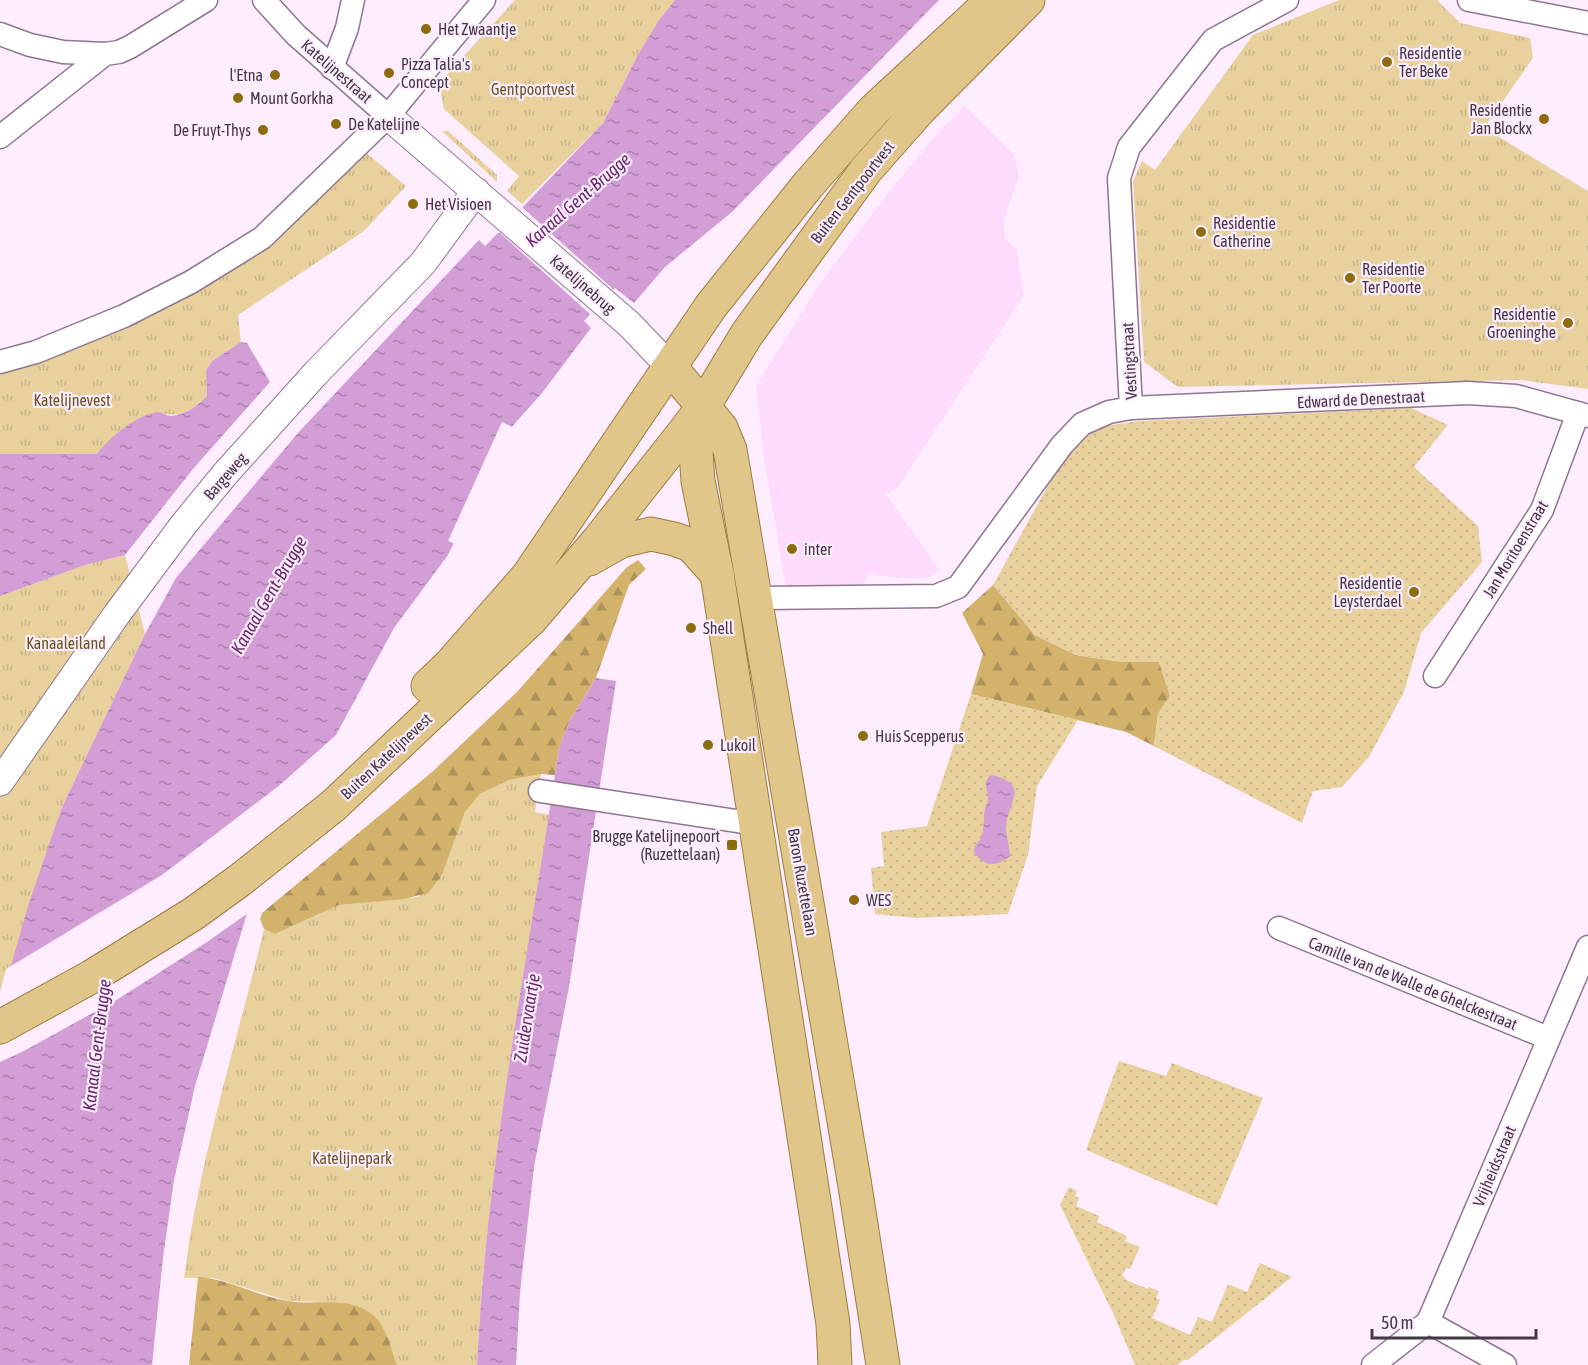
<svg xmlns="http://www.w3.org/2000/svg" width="1588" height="1365" font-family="'Asap Condensed',sans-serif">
  <defs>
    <pattern id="grass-tufts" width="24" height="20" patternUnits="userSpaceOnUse" patternTransform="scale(1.5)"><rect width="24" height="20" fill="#e8d19d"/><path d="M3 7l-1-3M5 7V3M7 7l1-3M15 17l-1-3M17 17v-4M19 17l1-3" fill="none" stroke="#c8b488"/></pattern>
    <pattern id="forest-firs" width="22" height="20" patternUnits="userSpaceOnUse" patternTransform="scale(1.5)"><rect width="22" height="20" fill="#d3b36b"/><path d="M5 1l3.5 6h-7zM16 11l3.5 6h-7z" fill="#ad935a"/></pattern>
    <pattern id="garden-dots" width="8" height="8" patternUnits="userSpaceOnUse" patternTransform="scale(1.5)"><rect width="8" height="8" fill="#e8d19d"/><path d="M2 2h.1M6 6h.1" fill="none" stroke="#c8b488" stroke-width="1.8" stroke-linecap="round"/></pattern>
    <pattern id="water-ripples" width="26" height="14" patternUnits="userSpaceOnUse" patternTransform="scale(1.5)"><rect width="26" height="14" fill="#d39dd6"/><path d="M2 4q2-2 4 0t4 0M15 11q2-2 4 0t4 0" fill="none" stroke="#ad81af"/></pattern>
  </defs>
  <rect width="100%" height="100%" fill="#feedff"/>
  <polygon fill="#fcdbfd" points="965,106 1014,155 1019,177 1004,218 1004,236 1017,251 1024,295 898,487 886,494 940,571 927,578 897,578 869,574 863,584 786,586 764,457 756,386 821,282 890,191 936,135"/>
  <g fill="url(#grass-tufts)">
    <polygon points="515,0 675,0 659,20 640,51 603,123 522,204 507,191 519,176 444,109 439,83"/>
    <polygon points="1339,0 1437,0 1460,23 1530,38 1533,58 1484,128 1588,191 1588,389 1521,380 1178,387 1144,362 1133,181 1142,161 1155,170 1253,35"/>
    <polygon points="442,131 448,131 497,175 497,182"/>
    <path d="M364 151 406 186 364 231 238 315 241 342 212 361 206 370 207 396C192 411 180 419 159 412L97 454H0V368L160 306Z"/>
    <polygon points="125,555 145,634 62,807 0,1003 0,596 85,565"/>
    <path d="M541 774 535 812 549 815C521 998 486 1180 477 1365H397L383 1327 327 1302 288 1301 214 1278H184C199 1159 236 1045 264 929L275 934 339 905 418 897 442 875 465 812 480 794 509 780Z"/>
  </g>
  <g fill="url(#forest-firs)">
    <polygon points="638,560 646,569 629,585 596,678 570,720 559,748 555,775 541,774 509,780 480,794 465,812 442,875 428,893 404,899 339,905 275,934 264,929 260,919 262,913 432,772 517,692 627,567"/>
    <polygon points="993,585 1035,635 1076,655 1123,662 1159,662 1170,696 1158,714 1154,746 1126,732 971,694 983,654 962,613"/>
    <path d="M198 1277C229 1279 257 1296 288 1301 316 1306 349 1295 373 1315 387 1327 391 1349 397 1365H189Z"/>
  </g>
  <g fill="url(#garden-dots)">
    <polygon points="1411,408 1448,425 1414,467 1478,526 1482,562 1421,633 1404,692 1369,757 1342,787 1313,791 1302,823 1154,746 1158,714 1170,696 1159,662 1123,662 1076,655 1035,635 993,585 1056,471 1090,428 1140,421"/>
    <polygon points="971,694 1078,720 1037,786 1028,855 1008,914 916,918 875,914 871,868 884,866 881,832 927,826"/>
    <polygon points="1119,1061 1166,1076 1172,1063 1263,1098 1217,1206 1086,1150"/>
    <polygon points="1069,1187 1077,1191 1075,1196 1079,1198 1076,1206 1099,1216 1097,1222 1127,1236 1125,1241 1140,1247 1130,1269 1126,1268 1122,1276 1126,1278 1126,1280 1148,1289 1149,1287 1159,1291 1156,1298 1160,1300 1152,1318 1190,1335 1198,1317 1212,1322 1228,1284 1247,1292 1260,1263 1292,1277 1188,1360 1184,1360 1177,1365 1135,1365 1113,1313 1060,1205"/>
  </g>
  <g fill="url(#water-ripples)">
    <polygon points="675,0 939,0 732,212 665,267 634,303 615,288 584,321 591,328 542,393 510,429 448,555 394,628 336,735 280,785 254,890 195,1086 174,1180 163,1258 152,1365 0,1365 0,1003 29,903 62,807 145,634 176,578 297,434 479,240 485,246 499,232 603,123 640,51 659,20"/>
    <path d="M241 342 247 343 270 382 193 469 125 555 85 565 0 596V454H97C107 439 138 414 158 412 162 412 167 416 171 416 186 415 197 406 207 396L206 370 212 361Z"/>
    <path d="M596 678 616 681 569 987 534 1167 520 1292 516 1365H477C487 1158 529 953 559 748L570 720Z"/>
    <path d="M991 775C1032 784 1007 802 1006 828 1006 837 1010 847 1010 856 999 865 988 868 978 857 975 854 973 853 974 849 975 845 980 841 981 837 985 828 983 818 985 809 985 808 988 801 988 800 989 790 981 783 991 775Z"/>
  </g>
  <g fill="#feedff">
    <polygon points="522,207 614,290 591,315 499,232"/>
    <polygon points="502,422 513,427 457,545 448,541"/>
    <polygon points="301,769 283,786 251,911 207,942 118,999 22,1052 0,1062 0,992 6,969 162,875"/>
  </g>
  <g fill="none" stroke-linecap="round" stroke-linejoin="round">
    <defs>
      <g id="minor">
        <polyline points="264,0 296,35 388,116"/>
        <polyline points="1469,0 1588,23"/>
        <polyline points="0,34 30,45 63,52 105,54"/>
        <polyline points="332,68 347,28 353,0"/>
        <polyline points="0,137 105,54 119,52 130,47 206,0"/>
        <polyline points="0,362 36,352 124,316 191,282 262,238 388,116 484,0"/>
        <polyline points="1131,408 1119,178 1129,147 1213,40 1287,0"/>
        <polyline points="755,598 936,596 958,587 1062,445 1082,424 1109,412 1131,408 1468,393 1516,396 1588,416"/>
        <polyline points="1435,676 1542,510 1578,413"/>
        <polyline points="540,791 756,824"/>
        <polyline points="1279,928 1548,1038"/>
        <polyline points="1428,1322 1505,1365"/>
        <polyline points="1373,1365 1428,1322 1588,947"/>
      </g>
      <g id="tertiary">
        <polyline points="388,116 629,324 671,368"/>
        <polyline points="0,782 117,614 184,524 225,474 316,373 423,263 476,191"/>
      </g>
      <g id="primary">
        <polyline points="671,368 721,428 730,450 854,1180 883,1365"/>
        <polyline points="702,411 696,452 698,481 717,574 833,1324 835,1365"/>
        <polyline points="589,559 621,541 651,534 674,539 691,545 717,574"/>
        <polyline points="428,686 450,665 528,576 711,306 808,185 874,110 993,0"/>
        <polyline points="0,1027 91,977 193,914 240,880 333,806 531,619 598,541 685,431 703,407 747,334 866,170 919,110 1028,0"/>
      </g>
    </defs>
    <use href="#minor" stroke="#8f7690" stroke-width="25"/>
    <use href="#tertiary" stroke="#8f7690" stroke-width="29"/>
    <use href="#primary" stroke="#9b7d3d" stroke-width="35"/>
    <use href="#minor" stroke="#fff" stroke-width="22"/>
    <use href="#tertiary" stroke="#fff" stroke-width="27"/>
    <use href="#primary" stroke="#e0c789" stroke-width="33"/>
  </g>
  <g fill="#8c6c0d" stroke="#feedff" stroke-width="2">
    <circle cx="426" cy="29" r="6"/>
    <circle cx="1387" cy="62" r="6"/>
    <circle cx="389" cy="73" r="6"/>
    <circle cx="275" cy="75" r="6"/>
    <circle cx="238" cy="98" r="6"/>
    <circle cx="1544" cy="119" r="6"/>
    <circle cx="336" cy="124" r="6"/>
    <circle cx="263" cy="130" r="6"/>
    <circle cx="413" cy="204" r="6"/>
    <circle cx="1201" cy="232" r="6"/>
    <circle cx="1350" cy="278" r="6"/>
    <circle cx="1568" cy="323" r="6"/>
    <circle cx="792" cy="549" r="6"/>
    <circle cx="1414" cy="592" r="6"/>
    <circle cx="691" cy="628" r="6"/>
    <circle cx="863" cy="736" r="6"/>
    <circle cx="708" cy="745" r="6"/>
    <rect x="726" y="839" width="12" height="12" rx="3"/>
    <circle cx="854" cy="900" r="6"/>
  </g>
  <g text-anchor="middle" stroke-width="4.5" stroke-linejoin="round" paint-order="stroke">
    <g font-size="16" fill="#433843" stroke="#feedff" text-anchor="start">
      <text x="438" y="35">Het Zwaantje</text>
      <text x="1399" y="59">Residentie<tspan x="1399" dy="18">Ter Beke</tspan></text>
      <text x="401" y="70">Pizza Talia's<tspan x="401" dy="18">Concept</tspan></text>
      <text x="263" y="81" text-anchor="end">l'Etna</text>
      <text x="250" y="104">Mount Gorkha</text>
      <text x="1532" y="116" text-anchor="end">Residentie<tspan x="1532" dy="18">Jan Blockx</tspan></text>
      <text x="348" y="130">De Katelijne</text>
      <text x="251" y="136" text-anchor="end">De Fruyt-Thys</text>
      <text x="425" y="210">Het Visioen</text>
      <text x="1213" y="229">Residentie<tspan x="1213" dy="18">Catherine</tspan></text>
      <text x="1362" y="275">Residentie<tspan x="1362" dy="18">Ter Poorte</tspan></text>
      <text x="1556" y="320" text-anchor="end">Residentie<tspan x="1556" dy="18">Groeninghe</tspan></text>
      <text x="804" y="555">inter</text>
      <text x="1402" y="589" text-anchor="end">Residentie<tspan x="1402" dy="18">Leysterdael</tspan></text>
      <text x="703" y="634">Shell</text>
      <text x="875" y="742">Huis Scepperus</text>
      <text x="720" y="751">Lukoil</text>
      <text x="720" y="842" text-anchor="end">Brugge Katelijnepoort<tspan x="720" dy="18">(Ruzettelaan)</tspan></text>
      <text x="866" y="906">WES</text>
    </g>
    <g font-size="16" fill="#433843" stroke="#feedff">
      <text transform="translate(337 71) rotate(41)" y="6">Katelijnestraat</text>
      <text transform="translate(852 192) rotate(-52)" y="6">Buiten Gentpoortvest</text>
      <text transform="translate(583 284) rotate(41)" y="6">Katelijnebrug</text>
      <text transform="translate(1129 361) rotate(-93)" y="6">Vestingstraat</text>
      <text transform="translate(1361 399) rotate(-3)" y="6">Edward de Denestraat</text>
      <text transform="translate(225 476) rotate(-49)" y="6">Bargeweg</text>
      <text transform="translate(1515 549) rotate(-59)" y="6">Jan Moritoenstraat</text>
      <text transform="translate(386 756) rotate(-43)" y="6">Buiten Katelijnevest</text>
      <text transform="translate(803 882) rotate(80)" y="6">Baron Ruzettelaan</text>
      <text transform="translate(1413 983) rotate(22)" y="6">Camille van de Walle de Ghelckestraat</text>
      <text transform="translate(1494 1166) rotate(-67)" y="6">Vrijheidsstraat</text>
    </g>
    <g font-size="16" fill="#6a551e" stroke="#feedff">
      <text x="533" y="95">Gentpoortvest</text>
      <text x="72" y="406">Katelijnevest</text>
      <text x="66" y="649">Kanaaleiland</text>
      <text x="352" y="1164">Katelijnepark</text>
    </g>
    <g font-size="18" font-style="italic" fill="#68286c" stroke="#feedff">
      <text transform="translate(578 200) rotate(-41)" y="6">Kanaal Gent-Brugge</text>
      <text transform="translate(269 595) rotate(-60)" y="6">Kanaal Gent-Brugge</text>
      <text transform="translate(527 1018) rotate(-81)" y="6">Zuidervaartje</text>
      <text transform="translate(97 1045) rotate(-83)" y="6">Kanaal Gent-Brugge</text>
    </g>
  </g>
  <path d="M1372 1329v9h164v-9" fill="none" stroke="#433843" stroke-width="3"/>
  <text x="1381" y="1329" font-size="18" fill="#433843" stroke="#feedff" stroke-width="4.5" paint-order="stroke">50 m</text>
</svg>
